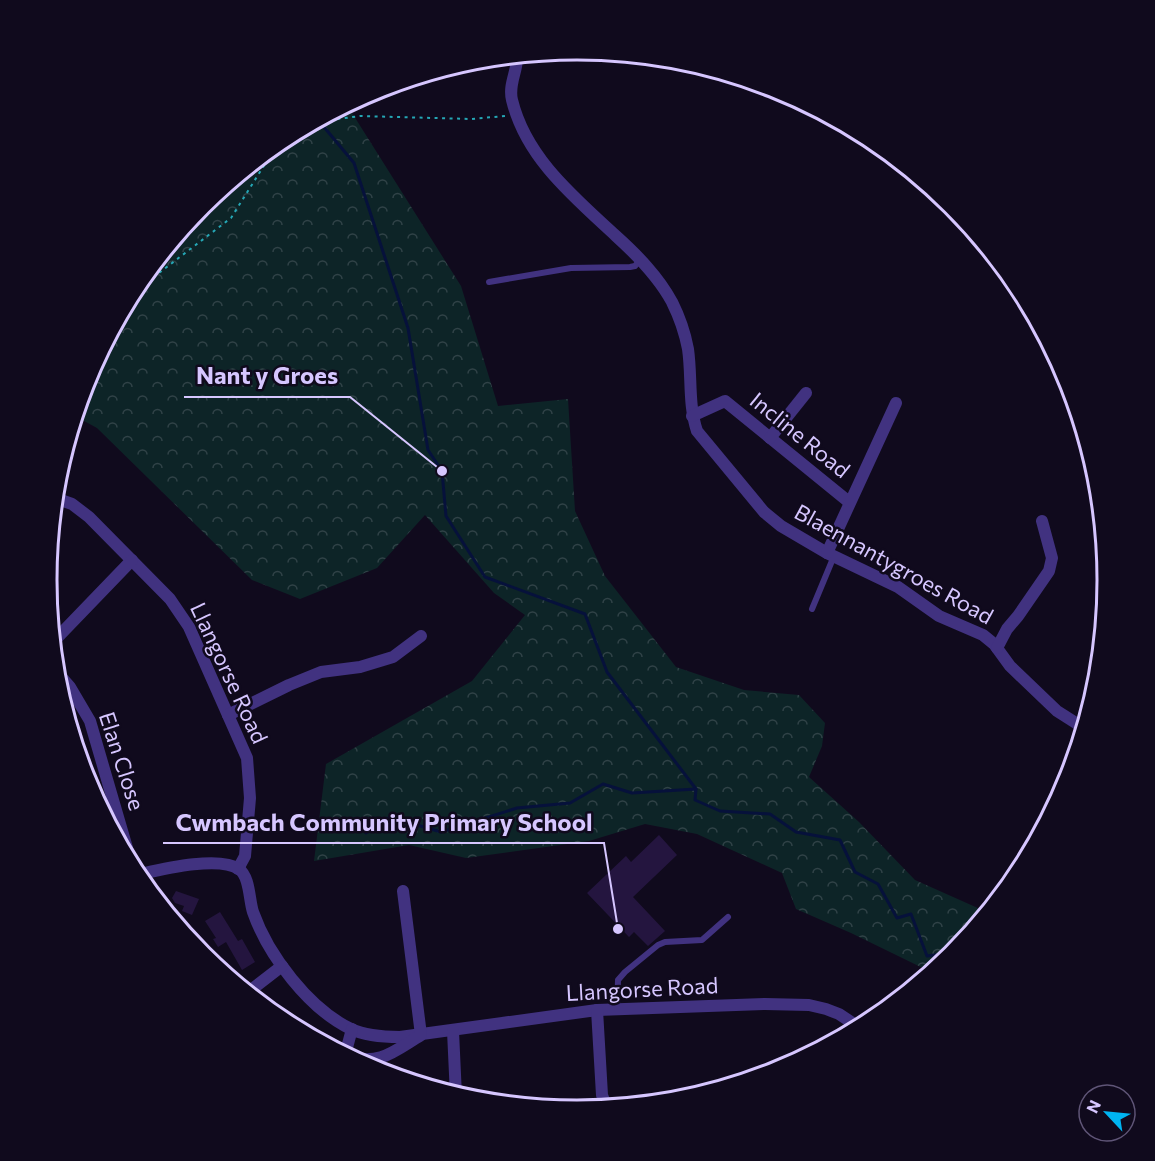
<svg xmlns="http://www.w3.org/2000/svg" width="1155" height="1161" font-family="Commissioner,sans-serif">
  <defs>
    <pattern id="forest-crowns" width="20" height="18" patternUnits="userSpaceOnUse" patternTransform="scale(1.5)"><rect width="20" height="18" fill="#0d2427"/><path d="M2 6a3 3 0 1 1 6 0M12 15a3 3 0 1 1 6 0" fill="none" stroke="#304247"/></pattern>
  </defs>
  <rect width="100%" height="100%" fill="#100a1d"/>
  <polygon fill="url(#forest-crowns)" points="347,105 461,286 498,406 568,399 575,511 605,576 676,667 744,690 799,695 825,723 822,746 809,777 859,822 915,880 989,913 953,956 933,973 851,933 796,909 782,873 697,834 645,824 589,841 466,858 409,845 314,861 326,764 472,681 525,615 494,593 425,515 377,568 300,599 252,580 97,428 75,416 87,377 136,285 202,205 283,139"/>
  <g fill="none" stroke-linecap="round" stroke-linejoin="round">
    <g stroke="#06113b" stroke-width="3">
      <polyline points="320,119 324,127 354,163 408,328 428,450 442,471 446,516 485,577 585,614 607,672 696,789"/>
      <polyline points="366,833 390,817 441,832 517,808 570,803 603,784 632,793 696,789 695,800 720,811 770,814 796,832 840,840 855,872 878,884 897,918 911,914 927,956 956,952"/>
    </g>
  </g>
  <g fill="#24153f">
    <polygon points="659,835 677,855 633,897 665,931 648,946 634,932 629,937 587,893 626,856 631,862"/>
    <polygon points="176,891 199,899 192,915 182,911 184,906 175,903 172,898"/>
    <polygon points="220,912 238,941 242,939 255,962 242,970 226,942 218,947 213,939 216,938 205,921"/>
  </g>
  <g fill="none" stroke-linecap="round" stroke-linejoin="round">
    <g stroke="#25a7b5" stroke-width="2" stroke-dasharray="3 4.5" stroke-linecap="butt">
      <polyline points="315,122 360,116 471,119 505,116"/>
      <polyline points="134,289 155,276 231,218 275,148 288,136"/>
    </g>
    <g stroke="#413280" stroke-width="6">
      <polyline points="489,282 571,268 630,267 635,266 640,260"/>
      <polyline points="812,609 834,556"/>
      <polyline points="617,1008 618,980 625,972 658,945 665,942 702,940 728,917"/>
    </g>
    <g stroke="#413280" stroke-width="12">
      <path d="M517 55C518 71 508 84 512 100 526 158 574 197 616 236 637 255 658 276 672 302 679 316 685 333 688 349 692 377 688 404 697 431L764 512 781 526 827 553 898 587 939 616 983 635 994 644 1010 666 1057 711 1079 725 1085 727"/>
      <polyline points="692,416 725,401 849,502"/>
      <polyline points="770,438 806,393"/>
      <polyline points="55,498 72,504 89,517 170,599 189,627 247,758 250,798 245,856 238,869"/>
      <polyline points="827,553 896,403"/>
      <polyline points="53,642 132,560"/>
      <polyline points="997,648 1007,629 1018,616 1049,571 1052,558 1042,521"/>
      <polyline points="55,670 70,687 90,721 134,872"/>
      <polyline points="228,715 289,685 321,672 360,667 393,657 421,636"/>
      <path d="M136 875C159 870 218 855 239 869 250 877 249 900 253 912 268 955 309 1009 351 1029 366 1036 384 1037 400 1037L597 1010 765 1004 809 1005 826 1009 839 1014 860 1028"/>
      <polyline points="247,993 282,966"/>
      <polyline points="597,1010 602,1095 605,1103 612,1108"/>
      <polyline points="453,1031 456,1096"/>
      <polyline points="345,1055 352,1029"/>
      <path d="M346 1056C380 1066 393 1052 421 1035L403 891"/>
    </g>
  </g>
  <g text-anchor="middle" stroke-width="5" stroke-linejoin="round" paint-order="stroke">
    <g font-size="22" fill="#d6c6ff" stroke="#100a1d">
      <text transform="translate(800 435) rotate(39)" y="8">Incline Road</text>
      <text transform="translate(894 564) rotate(29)" y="8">Blaennantygroes Road</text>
      <text transform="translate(229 673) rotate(65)" y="8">Llangorse Road</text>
      <text transform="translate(122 761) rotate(72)" y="8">Elan Close</text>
      <text transform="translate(642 989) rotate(-3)" y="8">Llangorse Road</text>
    </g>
  </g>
  <path d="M0 0H1155V1161H0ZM57 580a520 520 0 1 1 1040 0a520 520 0 1 1-1040 0Z" fill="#100a1d" fill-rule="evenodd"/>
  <path fill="none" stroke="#d6c6ff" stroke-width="3" d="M57 580a520 520 0 1 1 1040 0a520 520 0 1 1-1040 0Z"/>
  <path fill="none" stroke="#d6c6ff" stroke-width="2" d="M442 471L350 397H184M618 929L604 843H163"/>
  <g fill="#d6c6ff" stroke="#100a1d" stroke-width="2">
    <circle cx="442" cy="471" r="6"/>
    <circle cx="618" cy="929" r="6"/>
  </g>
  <g font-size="24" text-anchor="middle" font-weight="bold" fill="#d6c6ff" stroke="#100a1d" stroke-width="5" stroke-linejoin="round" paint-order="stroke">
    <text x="267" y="384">Nant y Groes</text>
    <text x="384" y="831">Cwmbach Community Primary School</text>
  </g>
  <g transform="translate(1107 1113) rotate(296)"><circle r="28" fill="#100a1d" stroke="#5f5577" stroke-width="1.5"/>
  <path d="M0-4.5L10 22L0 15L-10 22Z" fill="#00b4f1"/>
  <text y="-9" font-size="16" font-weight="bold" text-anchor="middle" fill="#d6c6ff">N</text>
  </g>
</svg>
